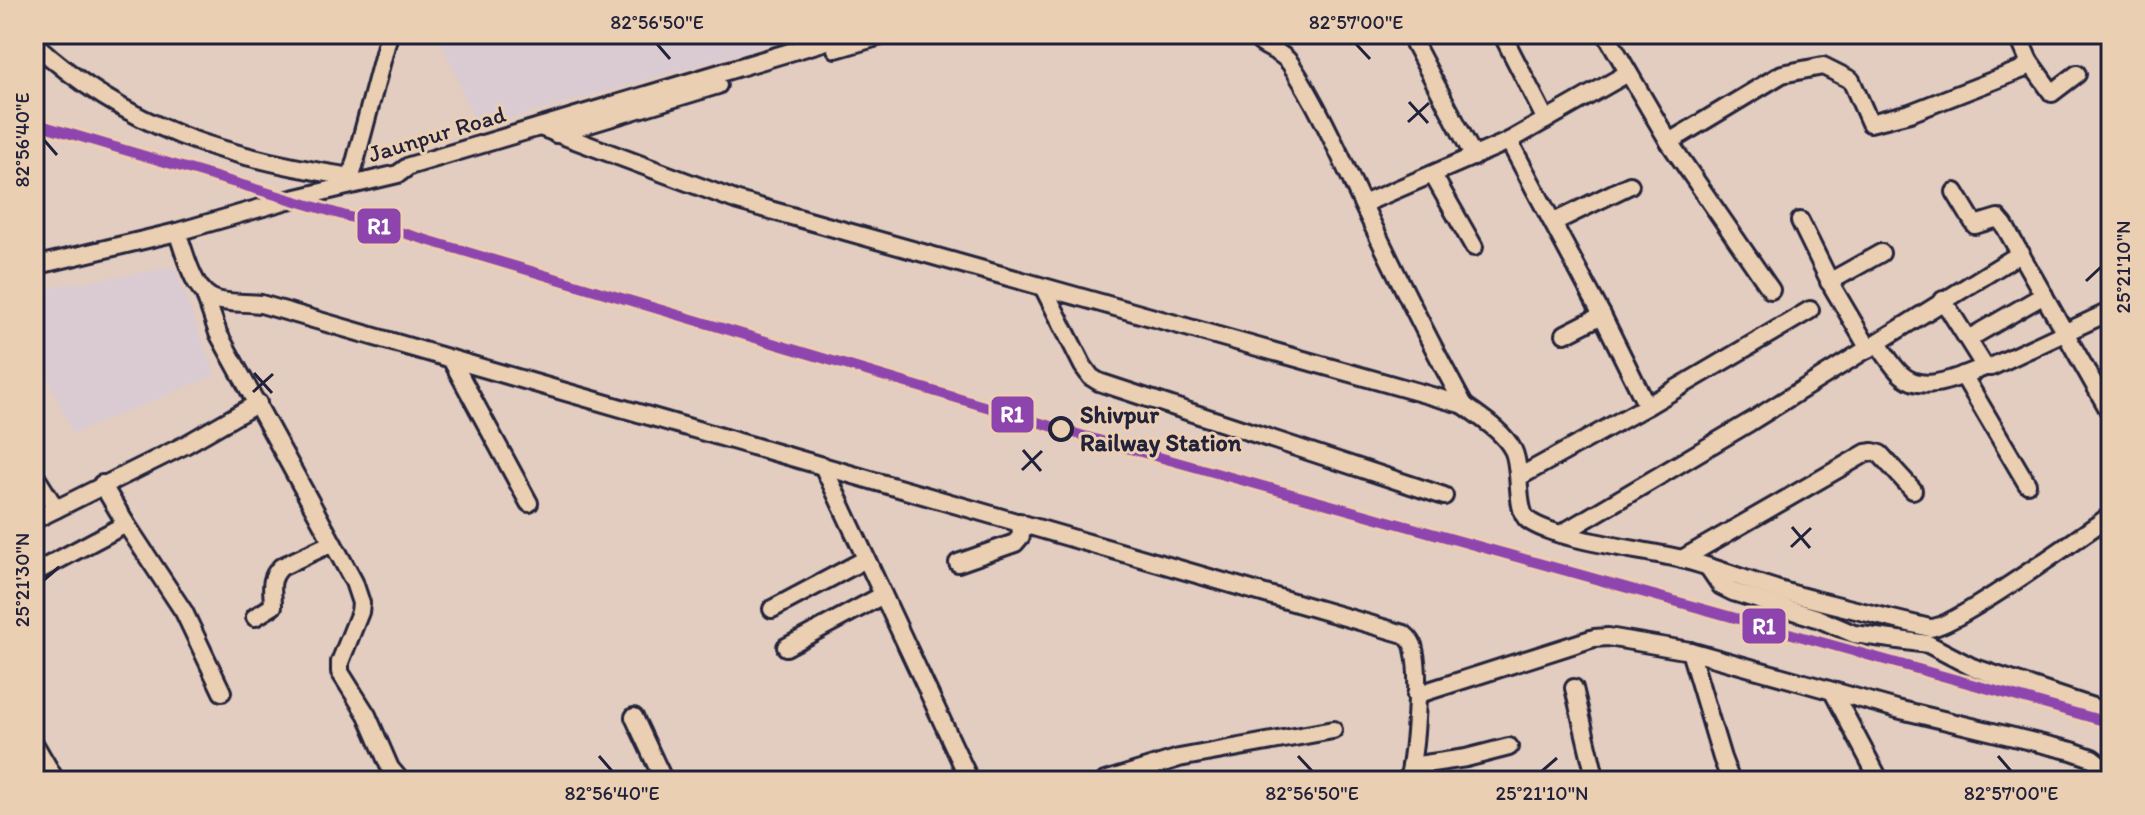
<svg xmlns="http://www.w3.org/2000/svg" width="2145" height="815" font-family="Itim,sans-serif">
  <rect width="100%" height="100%" fill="#e3cdc0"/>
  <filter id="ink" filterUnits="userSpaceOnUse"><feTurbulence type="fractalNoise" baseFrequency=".0125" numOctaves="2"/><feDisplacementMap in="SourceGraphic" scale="16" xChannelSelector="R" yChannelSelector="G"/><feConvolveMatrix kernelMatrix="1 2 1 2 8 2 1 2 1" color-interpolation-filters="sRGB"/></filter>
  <g filter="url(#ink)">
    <g fill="#d9cbd1">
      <polygon points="438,34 789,34 791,39 478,128"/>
      <polygon points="175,267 215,375 73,434 46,373 34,379 34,290"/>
    </g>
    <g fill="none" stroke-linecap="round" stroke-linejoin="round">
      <defs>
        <g id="minor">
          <path d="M1253 34C1262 49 1280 49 1290 63 1320 108 1342 160 1365 209 1397 276 1429 341 1464 405"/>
          <polyline points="1502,34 1546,120"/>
          <polyline points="1606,34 1669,142 1771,290"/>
          <path d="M34 43C128 130 227 158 351 177"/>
          <polyline points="1414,43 1474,157"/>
          <polyline points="836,49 888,34"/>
          <polyline points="2029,61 2052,93 2077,74"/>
          <path d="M540 127 738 201 1464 405C1481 418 1503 431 1513 450 1522 468 1515 510 1528 520 1554 540 1646 550 1682 559 1720 569 1756 584 1793 594 1838 606 1884 617 1930 628 1951 629 2084 534 2111 515"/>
          <polyline points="556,134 718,85"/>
          <polyline points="1509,141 1602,315 1647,406"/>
          <polyline points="1669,142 1782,74 1823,66 1851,80 1870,123 1910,113 2023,69 2029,61 2020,40 2022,34"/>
          <polyline points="1433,175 1474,247"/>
          <polyline points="349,185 389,34"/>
          <polyline points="1955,192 1975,225 1998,218 2004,225 2111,414"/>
          <polyline points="1363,204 1509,141 1628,73"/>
          <polyline points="1800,221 1833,288 1869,349"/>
          <polyline points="1554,222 1630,185"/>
          <path d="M177 232C186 254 192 293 217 300 232 304 247 302 261 304L1404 634C1409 638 1413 642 1414 649 1421 678 1415 751 1408 781"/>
          <polyline points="34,266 177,232 288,200 398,174 409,166 850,34"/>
          <polyline points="1829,282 1881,253"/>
          <polyline points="1043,287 1083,366 1091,377 1099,382 1444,496"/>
          <polyline points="205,295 218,333 354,582 361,603 360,612 340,662 340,672 367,715 390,768 401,781"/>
          <polyline points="1943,300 1985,367 1991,367 2111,311"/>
          <polyline points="1565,334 1602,315"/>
          <polyline points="1968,339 2044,295"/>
          <path d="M1878 344C1885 353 1892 366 1901 374 1923 396 1962 375 1985 367"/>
          <polyline points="451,359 529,503"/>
          <polyline points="1963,375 2027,484"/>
          <polyline points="823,466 970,781"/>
          <polyline points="34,474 56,509"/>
          <polyline points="1519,477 1647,406 1810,310"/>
          <polyline points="102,484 126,524 184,612 222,692"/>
          <polyline points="34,520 185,445 258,403"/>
          <polyline points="1561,534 1750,422 2021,253"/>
          <polyline points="1682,559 1866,453 1873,452 1880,454 1913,490"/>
          <polyline points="958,563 1015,543 1021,536 1020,522"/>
          <polyline points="1708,567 1721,586 1733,592 1817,618 1854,634 1928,644 1972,667 2111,713"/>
          <polyline points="34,573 126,524"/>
          <polyline points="772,609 866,559"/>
          <path d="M255 617 273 606C273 590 268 580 281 567L332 543"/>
          <polyline points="786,647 883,595"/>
          <polyline points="1690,651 1722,758 1731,781"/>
          <polyline points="1574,688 1596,781"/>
          <polyline points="1833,692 1880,781"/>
          <polyline points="1416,695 1594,638 1608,637 1690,651 1897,709 2072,751 2092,758 2111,773"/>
          <polyline points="634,717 664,781"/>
          <polyline points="34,743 56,781"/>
          <polyline points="1411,766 1466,758 1509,747"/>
          <polyline points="1105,781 1179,758 1333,730"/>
        </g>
      </defs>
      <use href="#minor" stroke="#22223b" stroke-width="22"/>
      <use href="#minor" stroke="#ebcfb2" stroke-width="16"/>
      <defs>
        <polyline id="rail-1" points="34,123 1091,438 2111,723"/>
      </defs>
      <use href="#rail-1" stroke="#ebcfb2" stroke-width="16"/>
      <use href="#rail-1" stroke="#8e44ad" stroke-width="10"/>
    </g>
  </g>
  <path fill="none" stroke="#22223b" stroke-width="3" d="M657 44 670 59M1356 44 1370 59M1409 102 1428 123M1408 122 1429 103M44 140 57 155M2086 281 2101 267M254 373 272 393M253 392 273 374M1023 450 1041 471M1022 470 1042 451M1792 527 1810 548M1791 547 1811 528M44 580 59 567M599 756 612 771M1298 756 1312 771M1998 756 2011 771M1542 771 1557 758"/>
  <circle fill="#ebcfb2" stroke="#22223b" stroke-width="4" cx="1061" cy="429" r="11"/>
  <g text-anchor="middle" stroke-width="6" stroke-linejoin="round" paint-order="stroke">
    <g font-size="24" fill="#22223b" stroke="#ebcfb2">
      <text transform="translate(437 134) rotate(-17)" y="8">Jaunpur Road</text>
    </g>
    <g font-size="24" font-weight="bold" fill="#22223b" stroke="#ebcfb2" text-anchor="start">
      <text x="1080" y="423">Shivpur<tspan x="1080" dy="28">Railway Station</tspan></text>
    </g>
  </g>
  <g stroke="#ebcfb2" stroke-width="3">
    <rect x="356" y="207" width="46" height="38" rx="8" fill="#8e44ad"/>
    <rect x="990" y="395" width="45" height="39" rx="8" fill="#8e44ad"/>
    <rect x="1741" y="607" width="46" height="38" rx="8" fill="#8e44ad"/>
  </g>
  <g font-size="22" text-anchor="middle" font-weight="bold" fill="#fff">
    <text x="379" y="234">R1</text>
    <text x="1012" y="422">R1</text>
    <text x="1764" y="634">R1</text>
  </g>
  <rect width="2145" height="815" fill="none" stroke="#ebcfb2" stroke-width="88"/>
  <rect x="44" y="44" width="2057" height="727" fill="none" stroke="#22223b" stroke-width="3"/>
  <g font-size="20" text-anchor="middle" fill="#22223b">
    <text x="657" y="29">82°56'50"E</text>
    <text x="1356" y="29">82°57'00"E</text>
    <text transform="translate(22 140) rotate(-90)" y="7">82°56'40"E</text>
    <text transform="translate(2123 267) rotate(-90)" y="7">25°21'10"N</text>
    <text transform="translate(22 580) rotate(-90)" y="7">25°21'30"N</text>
    <text x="612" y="800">82°56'40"E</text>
    <text x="1312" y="800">82°56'50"E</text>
    <text x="1542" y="800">25°21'10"N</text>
    <text x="2011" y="800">82°57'00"E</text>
  </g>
</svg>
